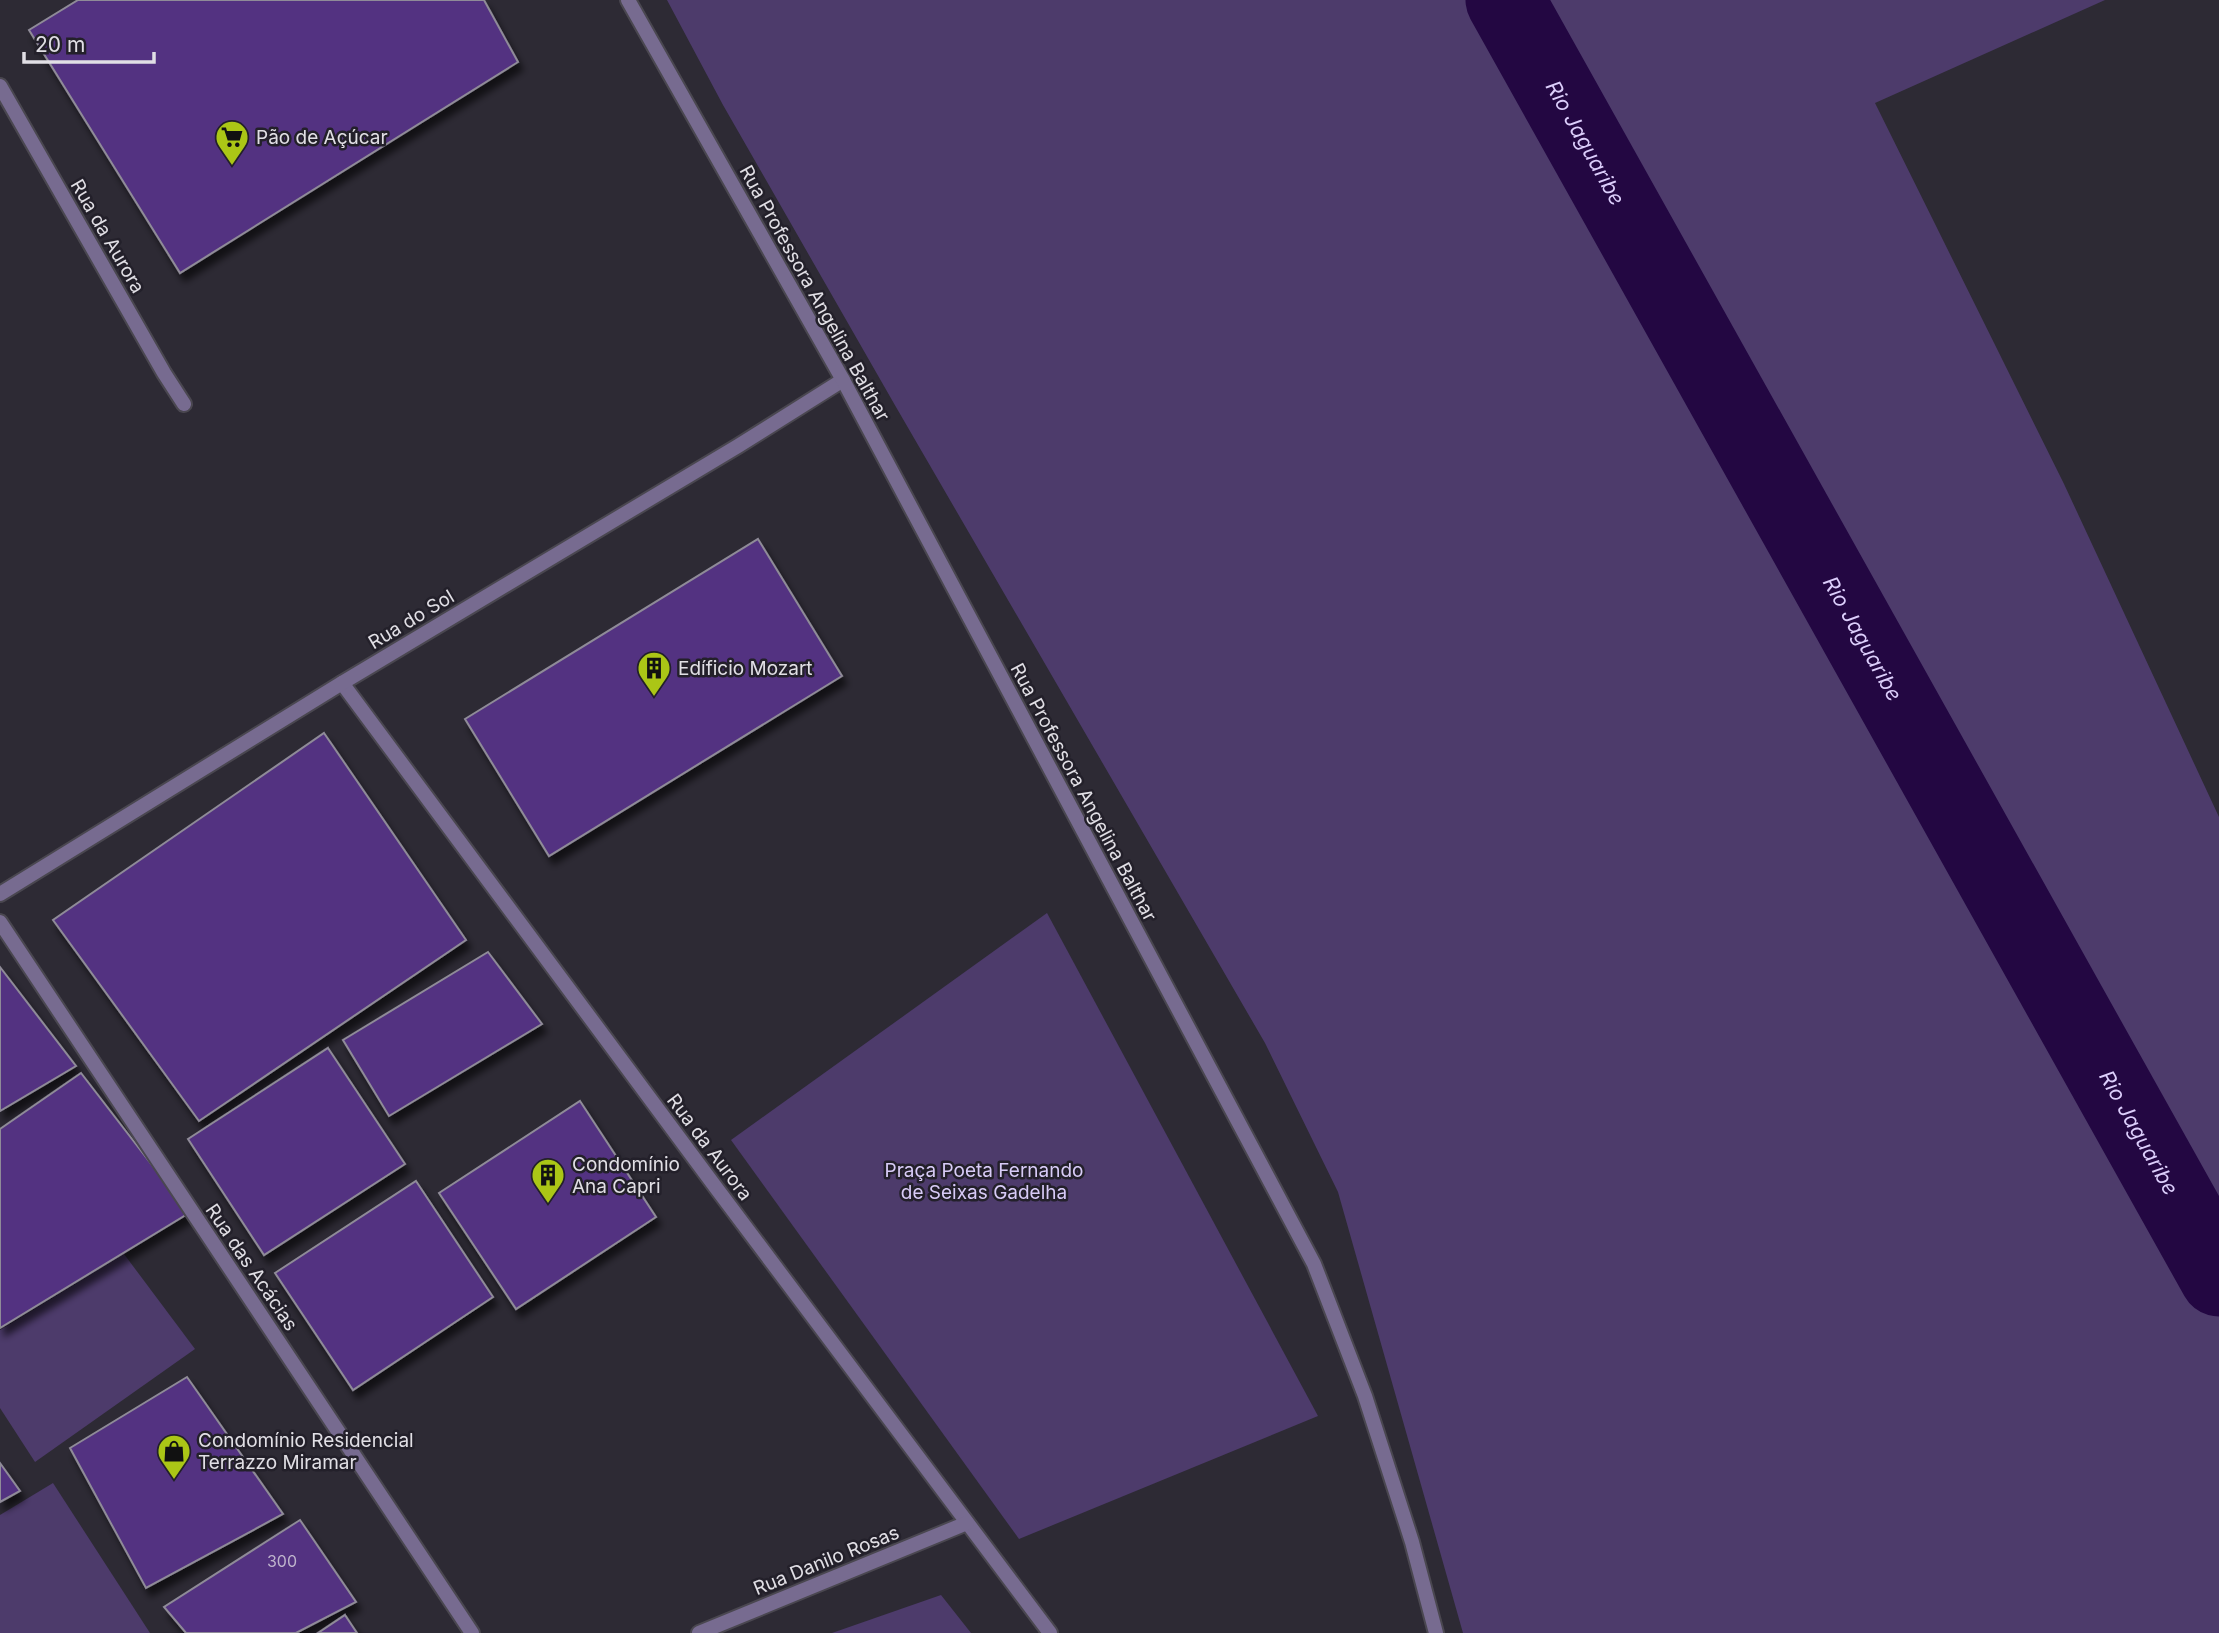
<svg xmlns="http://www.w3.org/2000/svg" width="2219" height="1633" font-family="Inter,sans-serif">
  <defs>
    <filter id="shadow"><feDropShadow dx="4.5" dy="8" stdDeviation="3.5" flood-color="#0009"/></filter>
  </defs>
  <rect width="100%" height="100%" fill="#2d2a34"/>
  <g fill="#4d3b6b">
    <polygon points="667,0 2105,0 1875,103 2064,484 2219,817 2219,1633 1463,1633 1338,1192 1265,1043 896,407 723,105"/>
    <polygon points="1047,913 1318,1416 1019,1539 731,1140"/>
    <polygon points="124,1254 195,1349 35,1462 0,1408 0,1330"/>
    <polygon points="53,1483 150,1633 0,1633 0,1515"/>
    <polygon points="941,1595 971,1633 832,1633"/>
  </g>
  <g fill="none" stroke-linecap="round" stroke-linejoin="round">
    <path stroke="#230742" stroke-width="79" id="s1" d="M1505 0 2219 1277"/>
  </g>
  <g fill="#533381" stroke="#8f8b98" stroke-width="2" filter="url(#shadow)">
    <polygon points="78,0 484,0 518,62 180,273 29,30"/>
    <polygon points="758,539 842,676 549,856 465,719"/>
    <polygon points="324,733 466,940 199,1121 53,920"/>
    <polygon points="488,952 542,1024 389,1116 343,1040"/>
    <polygon points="0,967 76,1066 0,1111"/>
    <polygon points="328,1048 405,1164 264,1255 188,1139"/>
    <polygon points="81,1073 189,1213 0,1328 0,1129"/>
    <polygon points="580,1101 656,1217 516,1309 439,1193"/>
    <polygon points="416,1181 493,1297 353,1390 275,1273"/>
    <polygon points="187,1377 283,1514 146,1588 70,1448"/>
    <polygon points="0,1463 20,1491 0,1502"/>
    <polygon points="300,1520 356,1602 296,1633 186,1633 164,1607"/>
    <polygon points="345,1615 357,1633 318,1633"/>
  </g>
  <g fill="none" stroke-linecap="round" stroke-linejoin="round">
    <defs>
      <g id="minor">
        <polyline points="0,86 164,373 184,404"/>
        <polyline points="342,683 717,1189 1050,1633"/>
        <polyline points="0,894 342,683 738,446 843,380"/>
        <polyline points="0,922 472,1633"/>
        <polyline points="699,1633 967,1523"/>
      </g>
      <polyline id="tertiary" points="628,0 843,380 1314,1264 1365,1396 1412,1542 1436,1633"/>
    </defs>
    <use href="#minor" stroke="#4a4750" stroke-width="18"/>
    <use href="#tertiary" stroke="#4a4750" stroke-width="18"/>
    <use href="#minor" stroke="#776b90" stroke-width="14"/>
    <use href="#tertiary" stroke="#776b90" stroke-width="14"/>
  </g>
  <defs>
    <symbol id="supermarket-pin" viewBox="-11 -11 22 30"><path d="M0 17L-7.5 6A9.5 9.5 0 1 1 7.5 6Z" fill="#abc616" stroke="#23202a"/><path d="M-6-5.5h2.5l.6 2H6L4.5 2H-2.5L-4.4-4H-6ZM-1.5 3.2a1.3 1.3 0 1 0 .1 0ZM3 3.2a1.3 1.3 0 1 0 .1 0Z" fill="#111"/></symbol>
    <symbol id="building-pin" viewBox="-11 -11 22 30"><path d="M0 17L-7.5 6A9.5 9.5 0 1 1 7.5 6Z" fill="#abc616" stroke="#23202a"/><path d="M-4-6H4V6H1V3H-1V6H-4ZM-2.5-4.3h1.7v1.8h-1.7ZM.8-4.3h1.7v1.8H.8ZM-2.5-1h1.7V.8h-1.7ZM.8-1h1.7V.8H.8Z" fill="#111"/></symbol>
    <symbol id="shop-pin" viewBox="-11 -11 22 30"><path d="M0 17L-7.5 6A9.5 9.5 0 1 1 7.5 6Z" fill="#abc616" stroke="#23202a"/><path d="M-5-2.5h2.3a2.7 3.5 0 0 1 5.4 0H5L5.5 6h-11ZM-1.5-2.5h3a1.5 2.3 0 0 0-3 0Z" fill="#111"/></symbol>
  </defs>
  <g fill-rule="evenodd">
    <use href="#supermarket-pin" x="213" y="118" width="38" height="52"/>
    <use href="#building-pin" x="635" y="649" width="38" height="52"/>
    <use href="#building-pin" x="529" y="1156" width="38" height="52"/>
    <use href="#shop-pin" x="155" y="1432" width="38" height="52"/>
  </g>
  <g text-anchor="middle" stroke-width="5" stroke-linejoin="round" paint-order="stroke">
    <g font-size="16" fill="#beb4cc">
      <text x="282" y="1567">300</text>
    </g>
    <g font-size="19" fill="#e1dfe5" stroke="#23202a" text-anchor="start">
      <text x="256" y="144">Pão de Açúcar</text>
      <text x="678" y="675">Edíficio Mozart</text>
      <text x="572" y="1171">Condomínio<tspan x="572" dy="22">Ana Capri</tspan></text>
      <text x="198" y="1447">Condomínio Residencial<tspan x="198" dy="22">Terrazzo Miramar</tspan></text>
    </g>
    <g font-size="19" fill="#e1dfe5" stroke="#23202a">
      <text transform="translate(108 236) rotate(60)" y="7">Rua da Aurora</text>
      <text transform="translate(815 293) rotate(61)" y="7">Rua Professora Angelina Balthar</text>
      <text transform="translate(411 619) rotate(-31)" y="7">Rua do Sol</text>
      <text transform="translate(1084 792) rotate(62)" y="7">Rua Professora Angelina Balthar</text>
      <text transform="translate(710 1147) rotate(53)" y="7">Rua da Aurora</text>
      <text transform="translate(252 1267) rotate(56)" y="7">Rua das Acácias</text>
      <text transform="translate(826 1560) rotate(-22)" y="7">Rua Danilo Rosas</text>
    </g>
    <g font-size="19" fill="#d8cbf7" stroke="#23202a">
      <text x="984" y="1177">Praça Poeta Fernando<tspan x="984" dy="22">de Seixas Gadelha</tspan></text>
    </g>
    <g font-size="21" font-style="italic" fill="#dccefb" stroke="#23202a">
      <text dy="7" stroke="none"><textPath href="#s1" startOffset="164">Rio Jaguaribe</textPath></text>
      <text dy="7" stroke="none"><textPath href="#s1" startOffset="732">Rio Jaguaribe</textPath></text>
      <text dy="7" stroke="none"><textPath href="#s1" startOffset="1298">Rio Jaguaribe</textPath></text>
    </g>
  </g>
  <path d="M24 52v10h130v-10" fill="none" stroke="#e1dfe5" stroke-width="3.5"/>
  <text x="35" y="52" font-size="21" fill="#e1dfe5" stroke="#23202a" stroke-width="5" paint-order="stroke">20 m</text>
</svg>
